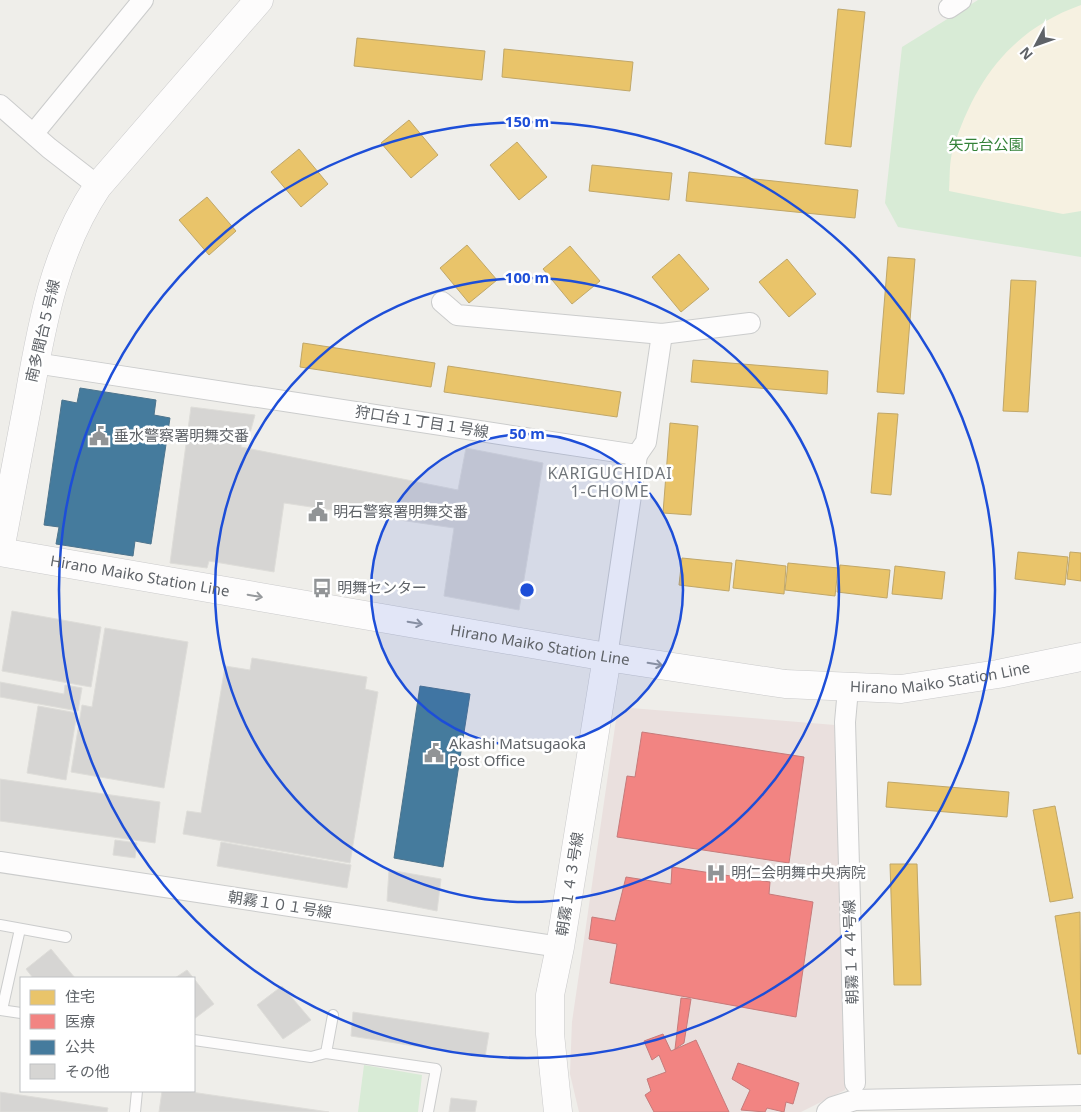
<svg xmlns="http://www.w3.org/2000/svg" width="1081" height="1112" font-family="'Noto Sans','Noto Sans JP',sans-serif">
  <rect width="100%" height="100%" fill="#efeeea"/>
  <polygon fill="#eae0de" points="631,708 835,725 845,1090 801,1112 579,1112 570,1074 572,1022 616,720"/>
  <g fill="#d8ebd6">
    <polygon points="978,0 1081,0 1081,257 898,227 885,203 902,47"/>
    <polygon points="364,1065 422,1075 418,1112 358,1112"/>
  </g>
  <path fill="#f6f1e1" d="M1081 5V211L1063 214 949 191C950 178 949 162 953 149 975 80 1011 30 1081 5Z"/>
  <g fill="#e9c46a" stroke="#c0a769">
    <polygon points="838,9 865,12 851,147 825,144"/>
    <polygon points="357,38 485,51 482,80 354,66"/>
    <polygon points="504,49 633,62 630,91 502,77"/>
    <polygon points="409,120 438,155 411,178 381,143"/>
    <polygon points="517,142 547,177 519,200 490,165"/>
    <polygon points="299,149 328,184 301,207 271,172"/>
    <polygon points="592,165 672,173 669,200 589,191"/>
    <polygon points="689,172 858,190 855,218 686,201"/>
    <polygon points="207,197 236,231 209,255 179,220"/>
    <polygon points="467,245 497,280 469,303 440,268"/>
    <polygon points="570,246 600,281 572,304 543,269"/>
    <polygon points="679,254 709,289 681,312 652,277"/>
    <polygon points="888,257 915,259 904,394 877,392"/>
    <polygon points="787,259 816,294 789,317 759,282"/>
    <polygon points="1011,280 1036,281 1028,412 1003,411"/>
    <polygon points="303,343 435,363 431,387 300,367"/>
    <polygon points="693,360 828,371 827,394 691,382"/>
    <polygon points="448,366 621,392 617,417 444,392"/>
    <polygon points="878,413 898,414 891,495 871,493"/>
    <polygon points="670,423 698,426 691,515 663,513"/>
    <polygon points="1018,552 1068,557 1065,585 1015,579"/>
    <polygon points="1070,552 1081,553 1081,581 1067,579"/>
    <polygon points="682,558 732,563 729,591 679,585"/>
    <polygon points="736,560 786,566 784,594 733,588"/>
    <polygon points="788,563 838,568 835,596 785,590"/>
    <polygon points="840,565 890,570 887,598 837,592"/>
    <polygon points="895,566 945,572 942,599 892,594"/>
    <polygon points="888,782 1009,792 1007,817 886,807"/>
    <polygon points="1055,806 1073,898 1050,902 1033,810"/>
    <polygon points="890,864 917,864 921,985 894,985"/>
    <polygon points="1080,912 1081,1054 1078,1054 1055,916"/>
  </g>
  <g fill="#f28482" stroke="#c67a7a">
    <polygon points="642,732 804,757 789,863 617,837 627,776 635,777"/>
    <polygon points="672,867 770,882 769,894 813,902 796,1017 610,983 617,944 589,939 592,917 615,921 626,877 671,884"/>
    <polygon points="681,998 691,999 684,1043 675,1049"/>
    <polygon points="663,1034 671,1051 696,1040 729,1112 654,1112 645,1095 651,1091 647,1079 666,1072 659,1055 652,1060 644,1041"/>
    <polygon points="738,1063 799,1083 793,1104 786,1102 784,1112 767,1108 765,1112 741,1110 750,1090 732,1079"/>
  </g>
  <g fill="#457b9d" stroke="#4d748d">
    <polygon points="80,388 156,400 154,415 170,418 151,544 135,541 133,556 56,544 59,527 44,525 62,400 77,403"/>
    <polygon points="420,686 470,694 443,867 394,858"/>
  </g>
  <g fill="#d6d5d3" stroke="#deddd9">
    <polygon points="191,407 255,415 250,433 242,433 241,447 458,490 466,448 543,463 519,610 444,596 454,528 284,503 274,572 209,561 207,568 170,563"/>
    <polygon points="12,611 101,627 91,687 2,671"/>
    <polygon points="105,628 188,642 164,788 71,772 82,705 92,707"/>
    <polygon points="252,658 367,677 365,689 378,692 350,863 183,834 187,811 201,813 225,666 250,670"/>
    <polygon points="0,682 64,694 65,685 82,688 78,711 0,697"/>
    <polygon points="38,706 77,713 66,780 27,773"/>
    <polygon points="0,779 160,802 155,843 0,821"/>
    <polygon points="115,840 137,843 135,858 113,855"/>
    <polygon points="221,842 351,865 347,888 217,866"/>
    <polygon points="389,870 441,879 437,911 387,901"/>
    <polygon points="51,949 75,978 33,978 26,969"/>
    <polygon points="187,970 214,1004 194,1019 194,978 175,978"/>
    <polygon points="282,986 311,1020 283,1039 257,1005"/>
    <polygon points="353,1012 489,1033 485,1057 351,1036"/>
    <polygon points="162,1091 184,1091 329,1112 159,1112"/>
    <polygon points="0,1092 108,1108 107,1112 0,1112"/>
    <polygon points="451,1098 477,1101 475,1112 449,1112"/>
  </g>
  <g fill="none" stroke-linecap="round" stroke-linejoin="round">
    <defs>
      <g id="lane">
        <polyline points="0,925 66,937"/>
        <polyline points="0,1010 21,1013"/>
        <polyline points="2,1010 20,929"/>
        <polyline points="194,1040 311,1057 326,1053 436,1069 428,1112"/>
        <polyline points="326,1053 333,1015"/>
        <polyline points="135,1112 137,1091"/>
      </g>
      <g id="street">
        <polyline points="949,8 961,0"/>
        <polyline points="0,105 49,148 98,186"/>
        <polyline points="34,133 143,0"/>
        <polyline points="442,302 457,315 662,334 750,323"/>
        <polyline points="35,363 637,455 607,657"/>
        <polyline points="637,455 646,442 662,334"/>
        <polyline points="847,700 845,722 855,1083"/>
        <polyline points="0,862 560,947"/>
        <polyline points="827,1112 833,1107 855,1100 1081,1095"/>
      </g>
      <g id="secondary">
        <path d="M0 550C10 499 19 448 29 397 42 323 55 250 98 186L259 0"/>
        <path id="s1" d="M0 552 607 657 785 684 901 689 998 674 1081 657"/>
        <polyline points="558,1112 550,1034 550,995 560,947 607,657"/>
      </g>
    </defs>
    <use href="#lane" stroke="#cbcccc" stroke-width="12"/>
    <use href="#street" stroke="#cbcccc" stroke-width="22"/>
    <use href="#secondary" stroke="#cacacb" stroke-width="29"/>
    <use href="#lane" stroke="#fdfcfc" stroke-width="10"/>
    <use href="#street" stroke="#fdfcfc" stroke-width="20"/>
    <use href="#secondary" stroke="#fdfcfc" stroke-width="28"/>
  </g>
  <defs><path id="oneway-shaft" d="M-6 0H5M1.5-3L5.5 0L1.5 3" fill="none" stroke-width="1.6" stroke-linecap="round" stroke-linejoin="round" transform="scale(1.25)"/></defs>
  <g stroke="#96999c">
    <use href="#oneway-shaft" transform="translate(255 596) rotate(10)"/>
    <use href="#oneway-shaft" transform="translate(415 623) rotate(10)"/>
    <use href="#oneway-shaft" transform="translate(655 664) rotate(9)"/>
  </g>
  <circle cx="527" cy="590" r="156" fill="#1d4ed8" fill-opacity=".12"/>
  <g fill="none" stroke="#1d4ed8" stroke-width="2.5">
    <circle cx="527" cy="590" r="156"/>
    <circle cx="527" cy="590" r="312"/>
    <circle cx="527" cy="590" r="468"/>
  </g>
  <defs>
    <symbol id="civic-bare" viewBox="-9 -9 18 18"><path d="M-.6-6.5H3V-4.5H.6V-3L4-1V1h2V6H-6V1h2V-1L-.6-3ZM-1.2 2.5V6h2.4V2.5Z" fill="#919496" stroke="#fff" stroke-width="2.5" paint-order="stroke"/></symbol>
    <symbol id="bus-bare" viewBox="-9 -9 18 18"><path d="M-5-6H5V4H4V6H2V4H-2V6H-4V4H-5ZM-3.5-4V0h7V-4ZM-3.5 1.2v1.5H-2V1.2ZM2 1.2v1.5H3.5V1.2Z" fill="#919496" stroke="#fff" stroke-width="2.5" paint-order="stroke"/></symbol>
    <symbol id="hospital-bare" viewBox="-9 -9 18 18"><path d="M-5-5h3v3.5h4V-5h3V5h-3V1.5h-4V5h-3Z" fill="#919496" stroke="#fff" stroke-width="2.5" paint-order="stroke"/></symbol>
  </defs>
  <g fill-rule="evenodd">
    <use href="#civic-bare" x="85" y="422" width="28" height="28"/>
    <use href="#civic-bare" x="304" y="498" width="28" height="28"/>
    <use href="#bus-bare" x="308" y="574" width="28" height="28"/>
    <use href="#civic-bare" x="420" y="739" width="28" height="28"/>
    <use href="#hospital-bare" x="702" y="859" width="28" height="28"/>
  </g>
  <g text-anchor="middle" stroke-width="5" stroke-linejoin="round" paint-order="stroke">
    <g font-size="15" fill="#348238" stroke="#fff">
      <text x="986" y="150">矢元台公園</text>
    </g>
    <g font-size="15" fill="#5f6368" stroke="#fff">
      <text transform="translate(43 331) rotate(-77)" y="5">南多聞台５号線</text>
      <text transform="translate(422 422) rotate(9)" y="5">狩口台１丁目１号線</text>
      <text dy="5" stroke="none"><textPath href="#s1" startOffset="142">Hirano Maiko Station Line</textPath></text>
      <text dy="5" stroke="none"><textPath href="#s1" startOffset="548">Hirano Maiko Station Line</textPath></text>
      <text dy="5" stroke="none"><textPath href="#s1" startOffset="952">Hirano Maiko Station Line</textPath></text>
      <text transform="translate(570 884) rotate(-81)" y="5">朝霧１４３号線</text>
      <text transform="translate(280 905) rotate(9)" y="5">朝霧１０１号線</text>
      <text transform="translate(851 952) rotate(-92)" y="5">朝霧１４４号線</text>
    </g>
    <g font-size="15" fill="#5f6368" stroke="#fff" text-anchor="start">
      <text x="114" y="441">垂水警察署明舞交番</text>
      <text x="333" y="517">明石警察署明舞交番</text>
      <text x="337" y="593">明舞センター</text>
      <text x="449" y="749">Akashi Matsugaoka<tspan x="449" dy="17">Post Office</tspan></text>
      <text x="731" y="878">明仁会明舞中央病院</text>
    </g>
    <g font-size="16" letter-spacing="1" fill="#70757a" stroke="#fff">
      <text x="610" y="479">KARIGUCHIDAI<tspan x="610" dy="18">1-CHOME</tspan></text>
    </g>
  </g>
  <circle cx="527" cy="590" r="8" fill="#1d4ed8" stroke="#fff" stroke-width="2.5"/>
  <g font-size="15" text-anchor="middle" font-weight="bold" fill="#1d4ed8" stroke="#fff" stroke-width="5" stroke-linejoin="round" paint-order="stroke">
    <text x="527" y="127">150 m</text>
    <text x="527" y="283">100 m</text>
    <text x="527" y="439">50 m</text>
  </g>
  <rect x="20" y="977" width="175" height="115" fill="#ffffff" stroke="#bfc1c3"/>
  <rect x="30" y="990" width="25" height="15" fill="#e9c46a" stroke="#bfc1c3"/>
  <text x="65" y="1002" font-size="15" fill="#5f6368">住宅</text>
  <rect x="30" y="1014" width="25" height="15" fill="#f28482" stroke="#bfc1c3"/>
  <text x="65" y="1027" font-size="15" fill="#5f6368">医療</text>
  <rect x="30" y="1040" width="25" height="15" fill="#457b9d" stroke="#bfc1c3"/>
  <text x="65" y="1052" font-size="15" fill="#5f6368">公共</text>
  <rect x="30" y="1064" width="25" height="15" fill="#d6d5d3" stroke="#bfc1c3"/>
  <text x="65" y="1077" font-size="15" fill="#5f6368">その他</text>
  <g transform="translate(1036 45) rotate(229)" stroke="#ffffff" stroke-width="4" paint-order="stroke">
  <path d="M0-4L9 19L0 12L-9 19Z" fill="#5f6368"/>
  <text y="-8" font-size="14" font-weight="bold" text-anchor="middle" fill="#5f6368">N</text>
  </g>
</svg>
